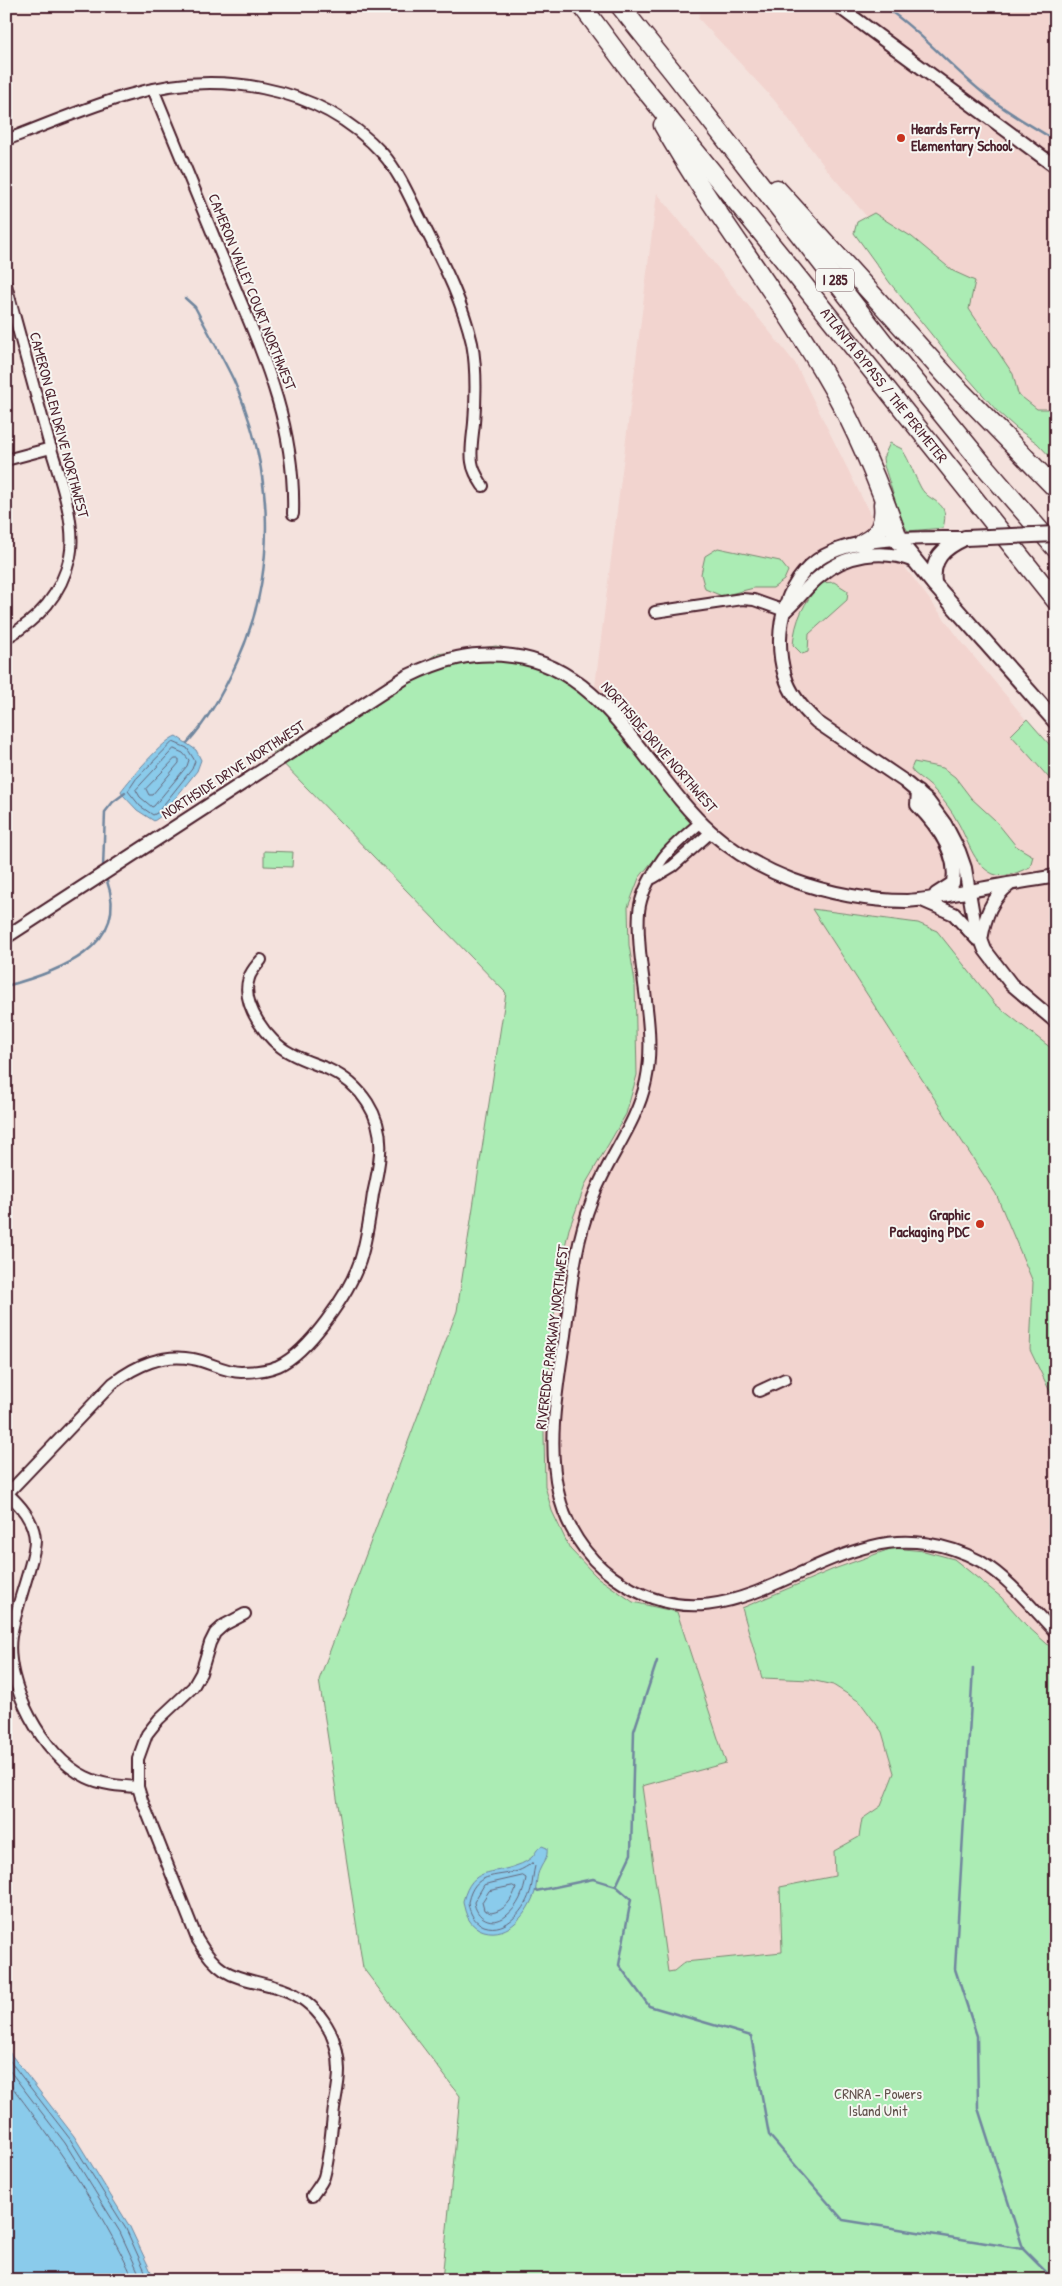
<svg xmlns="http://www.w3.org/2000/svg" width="1062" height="2286" font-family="'Patrick Hand',sans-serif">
  <rect width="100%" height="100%" fill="#f4e2dd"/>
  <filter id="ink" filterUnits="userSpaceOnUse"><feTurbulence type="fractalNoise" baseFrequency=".02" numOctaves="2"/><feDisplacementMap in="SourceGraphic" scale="10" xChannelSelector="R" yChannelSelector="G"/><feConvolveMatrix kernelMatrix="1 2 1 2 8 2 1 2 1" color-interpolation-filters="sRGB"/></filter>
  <g filter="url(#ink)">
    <g fill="#f2d4cf">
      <polygon points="703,6 1056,6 1056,448 977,347 828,171 775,101 698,18"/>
      <polygon points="657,193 795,363 881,536 965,646 1056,756 1056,1052 995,1004 936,931 918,923 813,909 996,1194 1034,1282 1030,1350 1056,1404 1056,1652 1026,1625 1001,1597 893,1548 834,1569 742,1608 762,1678 811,1680 833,1685 860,1702 882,1732 894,1773 881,1806 862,1819 859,1837 834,1851 835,1876 780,1888 782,1952 685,1962 668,1975 642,1786 726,1763 677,1613 633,1602 597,1577 570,1549 552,1511 545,1486 544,1432 557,1281 569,1229 586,1183 626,1114 637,1075 635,982 629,945 628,907 639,878 651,863 594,694"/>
    </g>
    <g fill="#abecb4" stroke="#7a8670">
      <polygon points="874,213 912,237 953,271 975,281 969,309 1013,374 1018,394 1037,409 1056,409 1056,463 1037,443 1016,428 997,411 948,355 890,283 854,233 857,222"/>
      <path d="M890 443 902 449C910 461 914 476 921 488 930 504 951 499 943 528L908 531C901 524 889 479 884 466L883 458Z"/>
      <polygon points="718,548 780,561 788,571 784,580 773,588 754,588 722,596 705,589 701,574 705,556"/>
      <path d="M834 582 848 591 847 600 809 634 808 652 802 654 793 645C795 620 804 602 821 583Z"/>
      <polygon points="496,646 546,658 594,694 697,823 651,863 639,878 628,907 629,945 635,982 637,1075 626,1114 586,1183 569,1229 557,1281 544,1432 545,1486 552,1511 570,1549 597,1577 633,1602 677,1612 726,1763 642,1786 668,1972 674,1971 685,1962 782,1952 780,1887 835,1876 834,1851 859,1837 862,1819 881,1806 894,1773 882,1732 860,1702 833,1685 811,1680 762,1678 742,1608 834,1569 893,1548 924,1551 954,1559 1001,1597 1026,1625 1056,1652 1056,2280 442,2280 460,2096 363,1968 319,1680 457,1311 506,993 273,753 437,654"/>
      <polygon points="1027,719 1056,752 1056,786 1011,735"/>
      <path d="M914 762 943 768 955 777 971 798 995 820 1016 846 1033 856 1030 867C1018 872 1006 879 993 874 973 865 967 837 957 821 952 811 944 801 937 793 931 785 921 779 914 773L911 769Z"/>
      <polygon points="264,851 293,852 292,867 264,866"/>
      <polygon points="812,909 918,923 937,931 995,1004 1056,1052 1056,1404 1030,1350 1033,1282 996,1194"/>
    </g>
    <g fill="#8acbeb" stroke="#70869e">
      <path d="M176 736 196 750 201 760 197 771 161 816 154 821 137 810 122 794 121 791C130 779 163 740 176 736Z"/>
      <path d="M542 1846 547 1848C548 1859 544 1860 540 1869 536 1876 537 1885 535 1892 528 1913 509 1938 484 1931 470 1927 465 1915 463 1901 473 1865 491 1876 518 1865 522 1864 529 1860 532 1857 536 1853 536 1849 542 1846Z"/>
      <polygon points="6,2048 74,2136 130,2227 155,2280 6,2280"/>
    </g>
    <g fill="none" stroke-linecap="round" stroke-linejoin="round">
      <g stroke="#646478" stroke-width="1">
        <polygon points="173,742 187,748 195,761 192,769 157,813 153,815 140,806 128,791 136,779"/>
        <polygon points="174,749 183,753 189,760 187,766 154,806 152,807 140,797 136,790"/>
        <polygon points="175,759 179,759 179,763 152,795 149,795 146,789"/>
        <path d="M532 1863 535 1866C533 1873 533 1881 531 1889 526 1908 507 1934 484 1926 474 1922 469 1912 468 1902 475 1871 494 1878 518 1871 523 1869 528 1866 532 1863Z"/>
        <path d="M523 1876 526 1878C524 1892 518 1907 506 1916 492 1927 476 1918 474 1902L484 1885Z"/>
        <path d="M513 1886 516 1888C512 1900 505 1911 491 1913L484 1910 482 1902 489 1891Z"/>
        <polyline points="6,2056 70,2139 126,2229 149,2280"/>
        <polyline points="6,2066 65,2143 120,2232 142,2280"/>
        <path d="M6 2079C55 2142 100 2207 134 2280"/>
      </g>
      <g stroke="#70869e" stroke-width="2.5">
        <path d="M883 6C918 29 949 65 982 92 1004 111 1031 125 1056 141"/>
        <path d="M185 298 195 307C208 332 222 356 234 381 274 471 278 572 237 662 224 691 209 719 187 743"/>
        <polyline points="103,868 105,812 113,802 125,793"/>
        <path d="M6 986C55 973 131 947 107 881"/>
        <polyline points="973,1668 955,1969 977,2036 978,2108 1023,2248"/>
        <polyline points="616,1886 631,1854 634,1731 657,1661"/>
        <polyline points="536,1891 593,1879 616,1886 631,1899 619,1965 649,2006 751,2036 769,2135 843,2220 1023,2249 1054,2280"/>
      </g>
      <defs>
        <g id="minor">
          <path d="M153 89C178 150 203 211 228 271 262 352 296 424 293 514"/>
          <path d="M6 140C45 125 85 108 125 96 214 69 318 83 383 154 399 172 410 198 421 220 441 260 462 299 472 343 477 370 476 397 474 423 473 435 470 450 472 462 473 471 478 478 483 486"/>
          <path d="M6 285C20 337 34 388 48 439 58 473 77 522 70 557 61 595 39 619 6 638"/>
          <polyline points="6,460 51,448"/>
          <polyline points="655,612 742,599 754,600 785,611"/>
          <path d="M701 822C689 833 673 845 663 858 654 871 643 890 640 905 637 920 639 936 640 951 644 993 655 1039 646 1081 637 1124 607 1159 592 1200 575 1243 571 1289 565 1335 558 1385 547 1440 558 1491 565 1525 585 1557 613 1577 710 1647 781 1568 872 1546 908 1537 947 1543 980 1561 1010 1579 1032 1608 1056 1633"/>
          <polyline points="653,878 673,866 711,832"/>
          <polyline points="759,1391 785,1379"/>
          <path d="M6 1492C20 1505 34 1520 35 1540 35 1551 31 1562 28 1573 22 1594 15 1614 11 1636 4 1683 43 1757 86 1777 102 1785 121 1786 138 1787"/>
          <path d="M8 1493 113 1383C137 1365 163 1353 193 1359 210 1362 224 1372 241 1372 253 1372 266 1371 278 1366 309 1352 349 1293 360 1261 367 1239 370 1216 373 1194 376 1181 379 1167 380 1153 383 1116 361 1084 328 1069 316 1064 302 1060 290 1053 268 1042 240 1004 249 978 251 971 257 965 261 960"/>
          <path d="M245 1614 224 1625 215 1633 210 1643 201 1673 193 1687 159 1719 147 1734 138 1759V1787L142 1800 197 1939C223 1983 239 1975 282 1989 317 2001 339 2034 339 2071 339 2083 336 2096 334 2108 331 2131 330 2155 324 2177 322 2183 316 2190 312 2196"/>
        </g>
        <g id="tertiary">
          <polyline points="838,6 1056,167"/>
          <path d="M965 538C925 538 869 536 832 552 786 571 771 631 785 676 790 694 803 709 817 722L904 781 928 801 945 824 959 851 965 868 974 921 985 950 1011 984 1056 1022"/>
          <path d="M785 611C798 600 807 586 820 576 845 554 883 548 914 561"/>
          <path d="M918 792 917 805C937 825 958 854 953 883L936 894"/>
          <polyline points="924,901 954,914 977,939"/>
          <path d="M6 937 406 677C443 659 471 651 512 656 606 667 646 774 711 832 734 852 763 869 792 880 827 893 869 901 907 901 928 900 949 895 970 891 998 885 1027 881 1056 876"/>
          <path d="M981 940C985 916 991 899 1010 884"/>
        </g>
        <g id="secondary">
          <polyline points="899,541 934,584 1056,722"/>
          <path d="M934 584C931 559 943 548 965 538"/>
        </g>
        <g id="motorway">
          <path id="s1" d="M582 6 638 81 783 259 1056 601"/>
          <polyline points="620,6 673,72 884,343 986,468 1056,549"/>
          <path d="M663 125C712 212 775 289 825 375 856 427 879 483 899 541"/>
          <polyline points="777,189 949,379 1056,489"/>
          <path d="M863 543C880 535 885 522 883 504"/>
        </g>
      </defs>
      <use href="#minor" stroke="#4a1f2b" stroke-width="14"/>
      <use href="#tertiary" stroke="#4a1f2b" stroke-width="16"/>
      <use href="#secondary" stroke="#4a1f2b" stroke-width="18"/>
      <use href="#motorway" stroke="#4a1f2b" stroke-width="21"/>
      <use href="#minor" stroke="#f6f6f2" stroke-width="10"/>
      <use href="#tertiary" stroke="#f6f6f2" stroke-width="12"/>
      <use href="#secondary" stroke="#f6f6f2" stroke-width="14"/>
      <use href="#motorway" stroke="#f6f6f2" stroke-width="18"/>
      <defs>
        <polyline id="secondary-bridge" points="965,538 1056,534"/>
      </defs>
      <use href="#secondary-bridge" stroke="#4a1f2b" stroke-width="18" stroke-linecap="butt"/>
      <use href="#secondary-bridge" stroke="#f6f6f2" stroke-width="14"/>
    </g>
  </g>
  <g fill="#c8321e" stroke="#f6f6f2" stroke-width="2">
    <circle cx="901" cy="138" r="5"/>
    <circle cx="980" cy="1224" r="5"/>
  </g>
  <g text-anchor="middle" stroke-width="4" stroke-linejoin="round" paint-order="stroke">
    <rect fill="#f6f6f2" stroke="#7e6067" stroke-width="1" x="816" y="268.5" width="38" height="23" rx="4"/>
    <g font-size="14" font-weight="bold" fill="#4a1f2b">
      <text x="835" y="285">I 285</text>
    </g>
    <g font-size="15" font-weight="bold" fill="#4a1f2b" stroke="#f6f6f2" text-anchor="start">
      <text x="911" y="134">Heards Ferry<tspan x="911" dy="17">Elementary School</tspan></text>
      <text x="970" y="1220" text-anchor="end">Graphic<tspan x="970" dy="17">Packaging PDC</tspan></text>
    </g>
    <g font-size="15" fill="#4a1f2b" stroke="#f6f6f2">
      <text transform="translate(252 292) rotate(68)" y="5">CAMERON VALLEY COURT NORTHWEST</text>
      <text dy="5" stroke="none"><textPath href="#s1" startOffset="485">ATLANTA BYPASS / THE PERIMETER</textPath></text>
      <text transform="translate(59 425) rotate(75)" y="5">CAMERON GLEN DRIVE NORTHWEST</text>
      <text transform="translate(659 747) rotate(49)" y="5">NORTHSIDE DRIVE NORTHWEST</text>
      <text transform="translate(233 770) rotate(-33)" y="5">NORTHSIDE DRIVE NORTHWEST</text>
      <text transform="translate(552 1337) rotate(-83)" y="5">RIVEREDGE PARKWAY NORTHWEST</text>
    </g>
    <g font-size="15" fill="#62524d" stroke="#f6f6f2">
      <text x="878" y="2099">CRNRA - Powers<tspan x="878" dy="17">Island Unit</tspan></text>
    </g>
  </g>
  <rect width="1062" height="2286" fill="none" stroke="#f6f6f2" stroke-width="25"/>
  <rect x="12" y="12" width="1037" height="2261" fill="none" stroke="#4a1f2b" stroke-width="2" filter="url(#ink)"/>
</svg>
